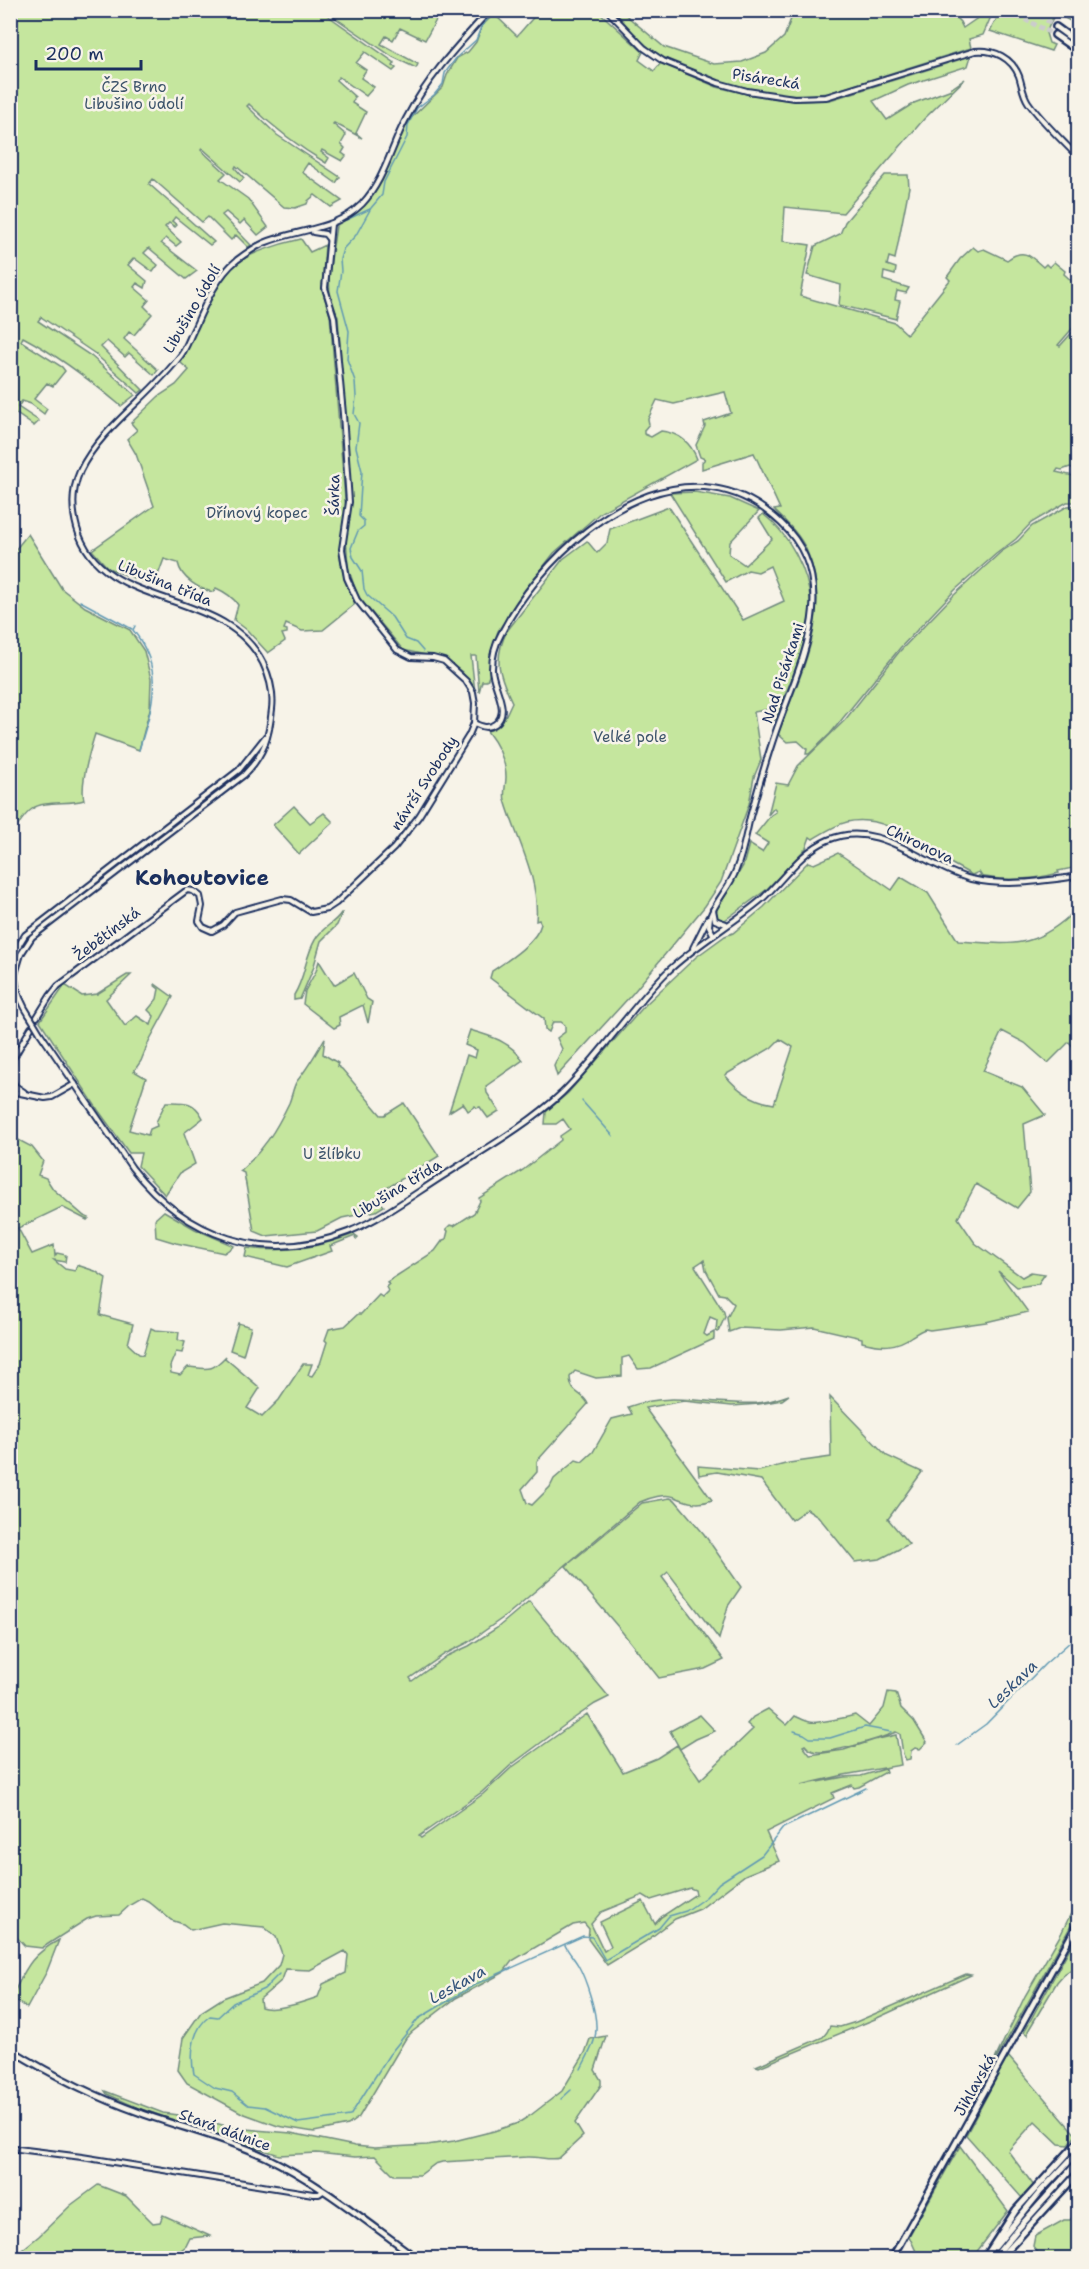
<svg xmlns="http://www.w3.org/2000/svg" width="1089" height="2269" font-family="'Shantell Sans',sans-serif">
  <rect width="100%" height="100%" fill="#f7f3e8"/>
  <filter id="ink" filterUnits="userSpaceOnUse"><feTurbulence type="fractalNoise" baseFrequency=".0167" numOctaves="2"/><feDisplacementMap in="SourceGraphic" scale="12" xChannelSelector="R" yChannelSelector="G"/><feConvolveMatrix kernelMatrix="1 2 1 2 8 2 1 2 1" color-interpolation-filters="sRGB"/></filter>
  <g filter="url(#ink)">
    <g fill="#c5e69e" stroke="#708a7e" stroke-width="1.5" fill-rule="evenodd">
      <path d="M10 11 11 10 441 11 425 40 400 28 393 40 386 36 381 44 418 64 416 68 393 57 328 13 327 15 395 63 393 66 396 68 393 71 365 52 356 63 366 70 361 78 374 87 366 96 339 77 336 80 355 97 352 103 366 112 356 133 362 138 334 123 333 124 346 135 341 144 345 148 342 153 346 156 342 161 322 150 321 152 329 158 326 163C297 146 273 127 249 104L247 106 277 135 340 177 336 183 308 163 302 172 342 201 331 207 315 195 308 201 307 204 295 208 284 207 236 166 235 168 244 178 240 182 202 148 201 150 226 173 220 179 248 199 268 227 258 235 244 220 240 224 226 212 222 215 251 245 248 247 236 235 231 240 208 217 202 222 153 179 149 184 214 242 210 245 175 217 172 221 177 225 175 227 169 223 165 227 181 242 176 246 166 238 161 243 197 271 186 279 149 248 144 253 158 265 153 272 134 258 128 265 147 281 145 288 137 283 134 287 149 300 144 306 152 314 134 335 129 332 124 339 158 370 154 375 129 353 125 357 107 341 101 347 143 390 139 393 94 353 41 317 38 321 91 356 135 395 121 406C90 380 59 356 23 337L21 341 62 367 65 371 53 386 47 383 34 399 47 409 44 414 31 404 22 401 18 407 39 421 34 426 11 410Z"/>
      <path d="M539 11H598L643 52 639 60 654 71 661 63 717 87 747 94 794 101 830 100 971 56 968 66 908 85 873 101 887 120 914 103 949 90 965 79 924 119 843 213 785 207 783 241 810 245 800 296 895 323 907 334 950 280 947 277 960 259 973 247 978 251 984 249 1007 260C1023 248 1030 255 1043 267L1046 264 1049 267 1054 262 1065 271 1064 274 1074 283 1078 282V322L1058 345 1060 346 1078 326V471L1070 467 1062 470 1058 469 1056 472 1078 477V502H1067L1031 523 1016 539 996 554 955 590 900 648 830 734 809 754H806L807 749 798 741 787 742 778 734C799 676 835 611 806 549 799 534 786 522 774 510L780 509 754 453 702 469V462L705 459 700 457 696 445 705 426 704 422 731 413 725 392 674 404 657 400 648 419 649 424 644 430V434L651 437 661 431C679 433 691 443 697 459L601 512 554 553 526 589 498 631 490 655V673L487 681H482L479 692 476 656H471L475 692 462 672 444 659 403 650 357 595 348 567 346 537 351 501 338 317 330 298 329 274 336 226 356 212 369 199 379 184 407 122 443 87 447 75 457 58 468 52 476 42 482 26 494 14 517 36Z"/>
      <path d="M614 11H621L664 47 714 64 742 62 766 53 784 37 794 11H949L960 22 963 28 979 17 983 11 993 12 983 35 969 39 971 48 828 93C778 101 694 79 652 50 638 40 626 24 614 11Z"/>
      <polygon points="1001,11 1078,11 1078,17 1070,21 1055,13 1046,33 1049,43 1054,45 1051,51 990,31"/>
      <polygon points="885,175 908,175 909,187 895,259 889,257 887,265 896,268 895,275 884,272 883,280 909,288 906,293 897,291 895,300 900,301 896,319 839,305 841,285 807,275 815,246 840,234 845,222"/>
      <path d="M301 239 310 252 325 245 322 289 330 315 346 511C337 549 337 568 355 604L323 630 302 631 286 624 284 629 287 630V633L282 634 285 641 268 653 247 630 234 620 238 605C233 597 225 592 216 588L214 592C199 590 181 578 178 563L164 559 154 586 108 568 92 550 154 506 136 454 127 439 137 430 131 423 159 396 176 385 189 370 181 363C195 334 211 291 232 267 244 254 283 243 301 239Z"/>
      <path d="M695 492 730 498 759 511 730 542 729 554 745 565 772 539 759 518 763 514C789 534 809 571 811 606 812 633 786 693 775 720H771L770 709 754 712 761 760 754 777 749 804 721 882 705 906 633 993 557 1076 554 1066 562 1049 557 1038 565 1032V1025L561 1022H553L549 1032 545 1029 544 1019 490 978 492 971C507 961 537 942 541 924L539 920 536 921C540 878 517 841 505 800 503 794 506 785 506 777 506 760 497 744 487 731 503 728 505 716 512 702 499 675 493 659 507 631L563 559 587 541 597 553 607 543 610 529 669 507 743 620 784 601 770 566 758 572 748 570 726 582 670 493Z"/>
      <path d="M1078 505V815L1074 822 1078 844V867L1058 871 1059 873C1033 880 1005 881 978 876L981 875 979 872 972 875C961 869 950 863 940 857 912 839 882 814 847 822 835 825 823 833 813 839L810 837 806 848 766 890 725 920 718 918 716 910 743 866 749 844 762 852 768 843 755 835 771 815 776 812 774 808 768 815 776 783 788 785 798 766 845 720 899 652 953 596 1002 551 1018 541 1032 526 1068 506Z"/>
      <path d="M28 534 62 589 85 607 130 630 144 651 151 679 150 709 139 750 95 734C90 750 80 784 84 800 69 805 44 800 32 809 23 815 17 828 11 836V555Z"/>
      <polygon points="294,806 310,823 324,813 333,822 299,854 273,825"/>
      <path d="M838 853 892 890 901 877 928 893 958 941C1014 945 1035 950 1078 908V1052L1069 1042 1048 1063 1025 1043 1002 1031 983 1071 1022 1087 1045 1115 1024 1124 1030 1192 1017 1208 976 1184 958 1218 975 1243 1022 1277 1031 1272 1045 1274 1038 1284 1017 1287 998 1271 1028 1312 986 1322 930 1330 925 1329C919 1331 917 1333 912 1336 896 1348 881 1347 862 1342V1338L814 1327 781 1330 740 1328 729 1332 727 1318 734 1304 725 1295 719 1294 706 1270 704 1260 695 1266 724 1312 725 1317 718 1332 716 1331 717 1320 710 1317 704 1334 707 1336 714 1332V1339L651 1368 638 1369 629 1356 622 1358V1376L596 1378 575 1371 570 1377C571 1396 581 1390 588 1404L537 1461V1472L522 1489 527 1503 532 1505 550 1487 554 1479 576 1460 582 1462 593 1452 612 1419 632 1414 628 1407C672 1390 712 1406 757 1403 768 1402 778 1399 789 1395L782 1400 759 1404 732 1406 684 1401 645 1408 712 1500C698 1506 687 1502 675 1497 665 1493 649 1498 640 1502L507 1615 467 1643 445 1654 410 1678 412 1681 447 1656 469 1646 497 1628 529 1601 609 1697 595 1704 573 1719 511 1765 482 1792 419 1836 421 1838 483 1794 511 1768 587 1714 623 1772 657 1758 677 1745 700 1780 753 1729 747 1724 753 1717 768 1709 787 1725 795 1716C800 1718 805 1721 810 1722 815 1724 849 1717 855 1715L869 1726 884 1708 888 1692 896 1693 901 1708 914 1721 927 1742 920 1749 915 1748 911 1751 910 1759 906 1760 903 1754 900 1734 896 1732C882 1738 825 1756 813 1751 810 1750 807 1748 805 1745L803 1746 810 1755 844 1750 874 1740 896 1735 901 1765 844 1775 801 1785 844 1777 861 1776 885 1769 886 1772 859 1787 854 1788 852 1785 832 1793 834 1798 766 1832 779 1861 745 1875 700 1909 675 1919 645 1942 607 1965 588 1939 589 1929 584 1923 573 1925 512 1961 503 1973 456 1998 412 2032 406 2038 359 2117 348 2125 314 2132 278 2126 242 2113 187 2083 178 2070 183 2038 201 2012 223 1998 262 1983 279 1965 282 1954 276 1937 264 1927 222 1923 191 1930 183 1924 171 1920 148 1901 142 1898 130 1905 119 1915 96 1916 87 1919 42 1948 25 1946 11 1931V1136L32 1147 43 1161 38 1175 46 1178 53 1189 84 1216 89 1218 87 1220 62 1207 18 1228 32 1254 54 1245 55 1256 57 1253 66 1255 65 1262 54 1260 65 1269 75 1271 77 1265 95 1271 106 1278 100 1315 133 1324 128 1344 139 1354 143 1355 151 1328 155 1330 179 1332 178 1340 185 1342 182 1353 176 1352 170 1366 171 1373 180 1375 188 1367C209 1369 211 1372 226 1356L225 1358 260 1388 247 1408 262 1417 279 1400 303 1364H312L308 1375 312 1376 320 1364 327 1342 325 1340 329 1329 345 1326 358 1314H361L379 1295 382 1297 388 1291 386 1287 389 1284 387 1282 435 1251 443 1240 446 1239 448 1231 446 1229 450 1225 454 1226 474 1213 480 1201 479 1198 523 1170 561 1140 560 1136 570 1129 563 1119 556 1124H545L546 1112 568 1093 646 1004 696 957 725 936 733 933 764 907 808 862 814 864ZM780 1039 793 1047 774 1104C753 1101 738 1091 725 1075L771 1048ZM690 1888 695 1890 696 1894 661 1917 655 1924 643 1901 600 1922 611 1946 604 1951 591 1924 601 1912 643 1895 651 1900ZM345 1951 348 1955 346 1973 323 1984 318 1997C304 2002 274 2012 261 2007L260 1999 282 1980 286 1969 310 1970Z"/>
      <path d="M341 913H342L337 925 321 941 313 969 300 999 294 1000V995C305 978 305 957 315 940 321 928 335 923 341 913Z"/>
      <polygon points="319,961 334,985 354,973 367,999 372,1002 368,1023 363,1005 339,1017 340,1025 334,1028 303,1004 305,991 316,971"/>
      <path d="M127 975H131L106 999 125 1026 137 1016 151 1025 154 1016 148 1010 157 999 159 989 154 985 155 984 173 997 149 1041 141 1061 134 1071 146 1078 129 1130 148 1135 150 1129 157 1126 156 1122 166 1102C183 1102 194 1100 203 1118L184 1133 195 1164 180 1173 165 1195 138 1166 141 1153H129L98 1110 40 1021 65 985 82 996 97 994Z"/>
      <path d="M470 1030C491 1036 509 1041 523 1060L486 1086 487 1093 499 1111 488 1118 480 1107 477 1108 475 1106 468 1111 463 1103 449 1112 467 1055 475 1058 477 1050 465 1045Z"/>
      <path d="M325 1038 323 1054 338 1063 337 1066 342 1069 381 1115H385L404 1103 439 1156 382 1191 377 1198 384 1206 376 1211 342 1218 317 1231 266 1236 254 1231 244 1173 240 1171C263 1151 276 1130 289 1103 292 1096 293 1087 297 1081 308 1068 316 1053 325 1038Z"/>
      <polygon points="164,1211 195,1229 234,1246 224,1253 176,1243 156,1237 155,1219"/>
      <path d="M354 1234 358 1237 356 1239 355 1236 330 1246 332 1251 287 1267 245 1257 247 1248C287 1253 316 1248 354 1234Z"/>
      <polygon points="238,1323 251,1327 243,1355 230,1350"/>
      <polygon points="830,1397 887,1456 922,1472 888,1519 909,1544 880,1559 855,1562 818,1516 807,1509 791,1520 761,1480 717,1472 699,1475 698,1466 759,1471 789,1463 831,1457"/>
      <polygon points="670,1498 675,1500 704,1534 741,1587 728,1606 719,1639 668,1572 662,1577 724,1660 705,1669 659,1678 619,1628 566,1566 642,1503"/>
      <polygon points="700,1715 715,1731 696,1739 680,1749 670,1731"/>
      <polygon points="1078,1899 1078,1913 989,2072 1025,1996 1061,1934"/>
      <polygon points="1078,1933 1078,1957 1072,1969 1064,1974 1057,1982 1028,2031 1028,2035 1024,2032"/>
      <path d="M59 1940 47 1971 27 2008 11 1998C26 1969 29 1956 59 1940Z"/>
      <polygon points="966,1974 971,1975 875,2019 759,2067 756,2066 823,2037 827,2032 830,2026 840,2027 856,2022"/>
      <path d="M606 2036 595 2070 601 2080V2085L575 2123 583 2136 559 2158C551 2161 537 2156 527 2157L442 2162 435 2164 420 2175H394L375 2156 355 2157 317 2153 279 2155 138 2108 107 2094 105 2091 163 2113 192 2117 234 2128 291 2133 355 2146 375 2148 427 2145 454 2141 494 2131 518 2123 531 2115 562 2091 585 2053 590 2039Z"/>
      <polygon points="1008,2056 1076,2135 1068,2145 1059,2144 1035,2121 1008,2151 1034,2186 1022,2198 966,2135"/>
      <polygon points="960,2146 1008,2211 972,2258 919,2258 909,2236"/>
      <polygon points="98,2185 126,2196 153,2223 160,2222 163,2215 210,2236 190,2238 186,2246 171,2258 12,2258 39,2236 71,2205"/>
      <polygon points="1078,2211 1078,2258 1042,2258 1033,2246 1035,2236 1064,2220 1070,2220"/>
    </g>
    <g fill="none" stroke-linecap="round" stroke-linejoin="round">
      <g stroke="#6199b3" stroke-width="1.5">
        <polyline points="346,220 370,209"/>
        <polyline points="80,601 132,629"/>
        <path d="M135 626 133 630C165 670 153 705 139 750"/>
        <polyline points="423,651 416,643 406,639 392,617 367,595 364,589 362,571 353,557 351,548 358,531 364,526 364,521 359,516 362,471 356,447 359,423 354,414 356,397 355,381 347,359 349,331 338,291 341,271 340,259 343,249 356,235 371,208 382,195 384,182 407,137 408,125 417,108 434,95 443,84 445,73 457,57 476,40 481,27 495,10"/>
        <polyline points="582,1101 613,1136"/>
        <polyline points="794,1731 804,1734 810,1738 830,1738 865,1727 891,1732"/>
        <polyline points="957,1745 986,1724 1045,1664 1078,1635"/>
        <path d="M565 1945C568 1952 574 1958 578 1965 586 1979 597 2013 596 2029 596 2042 587 2057 581 2069"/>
        <path d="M279 1974 264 1989 233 2003 218 2017 210 2016C192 2028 190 2055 194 2074L215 2088 232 2092 248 2105 265 2107 298 2123 350 2116 389 2055 418 2019 476 1984 583 1936 592 1937 605 1960 659 1928 669 1916 686 1911 706 1897 719 1883 762 1855 783 1828 866 1788"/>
        <polyline points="561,2099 571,2090"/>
      </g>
      <g stroke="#cbcccc" stroke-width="5" stroke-dasharray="5 2.5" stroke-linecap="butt">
        <polyline points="989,10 1022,18 1055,35"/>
        <polyline points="1026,10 1044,18 1056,27"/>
      </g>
      <defs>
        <g id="minor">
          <path d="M607 10 644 48 663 61 718 83 747 91 794 98 826 97 975 51C994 49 1012 58 1019 76 1022 85 1023 95 1028 102 1042 122 1062 140 1078 157"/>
          <polyline points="313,232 325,234 329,239"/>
          <path d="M474 723C482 727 488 729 495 724 512 712 492 685 492 669 492 656 495 645 501 634 537 563 627 475 713 488 740 492 761 504 781 523 848 586 794 673 772 743 764 767 757 792 750 817 746 834 743 853 736 870 730 887 716 900 710 917L709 926 713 934"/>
          <polyline points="713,910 715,920 726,924"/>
          <polyline points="693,948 708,918"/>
          <path d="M15 974 21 954 32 937 244 775C264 755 269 738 272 709 274 693 270 678 263 663 224 585 101 613 77 528 72 510 72 489 80 471 100 428 152 395 181 355 187 347 190 336 195 327 205 304 217 276 237 260 245 254 255 247 264 243 297 229 335 231 362 204 384 181 391 147 406 119 427 78 459 44 490 10"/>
          <polyline points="37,1017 50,996 58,986 187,890 193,891 200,896 202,906 199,921 203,927 212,931 223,925 235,912 282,899 291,900 311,912 327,909 336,903 394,848 419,816 469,735 474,723 475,703 473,692 466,681 444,661 433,658 411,657 397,650 357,600 347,578 342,549 349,502 343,414 334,317 325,288 331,224"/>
          <path d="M31 1018C14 993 6 961 25 935L239 770 266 736"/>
          <path d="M40 1033 132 1168C186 1237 264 1265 348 1232 383 1218 414 1194 446 1174 485 1149 528 1125 562 1093 600 1056 629 1010 666 973 695 945 730 926 761 900 783 880 800 852 828 840 879 818 924 867 971 879 1007 887 1043 881 1078 876"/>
          <polyline points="10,1064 31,1028"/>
          <polyline points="10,1071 13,1062"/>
          <polyline points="10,1077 15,1086 24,1092"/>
          <polyline points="10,1091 45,1098 52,1097 75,1084"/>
          <polyline points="10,2148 82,2157 313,2194 319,2194 323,2191"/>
        </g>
        <g id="major">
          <path d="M10 2049C52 2075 95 2097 141 2113 182 2128 226 2138 266 2157 320 2183 368 2223 417 2258"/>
          <polyline points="892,2258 1078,1923"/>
        </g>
        <g id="highway">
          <polyline points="1056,27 1078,43"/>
          <polyline points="1055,35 1078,51"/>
          <polyline points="995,2247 1041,2191 1078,2152"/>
          <polyline points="985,2258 1016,2210 1078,2142"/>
          <polyline points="994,2258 1016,2231 1078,2162"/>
          <polyline points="1000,2258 1078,2173"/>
        </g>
      </defs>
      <use href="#minor" stroke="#1b2f5e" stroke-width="8"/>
      <use href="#major" stroke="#1b2f5e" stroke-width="9"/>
      <use href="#highway" stroke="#1b2f5e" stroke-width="10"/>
      <use href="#minor" stroke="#f7f3e8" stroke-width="4"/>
      <use href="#major" stroke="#f7f3e8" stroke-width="4.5"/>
      <use href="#highway" stroke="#f7f3e8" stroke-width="5"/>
      <defs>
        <polyline id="minor-bridge" points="31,1018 40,1033"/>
      </defs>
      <use href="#minor-bridge" stroke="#1b2f5e" stroke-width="8" stroke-linecap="butt"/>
      <use href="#minor-bridge" stroke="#f7f3e8" stroke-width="4"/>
    </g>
  </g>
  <g text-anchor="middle" stroke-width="5" stroke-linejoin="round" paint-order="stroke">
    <g font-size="15" fill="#1b2f5e" stroke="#f7f3e8">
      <text transform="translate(766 79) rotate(9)" y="5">Pisárecká</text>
      <text transform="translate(192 309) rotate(-60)" y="5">Libušino údolí</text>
      <text transform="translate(334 495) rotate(-89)" y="5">Šárka</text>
      <text transform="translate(165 583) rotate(22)" y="5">Libušina třída</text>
      <text transform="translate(783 673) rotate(-72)" y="5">Nad Pisárkami</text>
      <text transform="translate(424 783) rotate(-57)" y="5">návrší Svobody</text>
      <text transform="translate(920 844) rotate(25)" y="5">Chironova</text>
      <text transform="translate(107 934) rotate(-37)" y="5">Žebětínská</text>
      <text transform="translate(397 1189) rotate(-31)" y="5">Libušina třída</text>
      <text transform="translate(975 2085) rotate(-61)" y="5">Jihlavská</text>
      <text transform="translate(225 2130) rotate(20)" y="5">Stará dálnice</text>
    </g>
    <g font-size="15" fill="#3d546b" stroke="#f7f3e8">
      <text x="134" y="92">ČZS Brno<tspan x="134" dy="17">Libušino údolí</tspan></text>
      <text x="257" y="518">Dřínový kopec</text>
      <text x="630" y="742">Velké pole</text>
      <text x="332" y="1159">U žlíbku</text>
    </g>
    <g font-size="16" font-style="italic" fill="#32527a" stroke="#f7f3e8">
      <text transform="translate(1012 1684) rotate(-44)" y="6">Leskava</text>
      <text transform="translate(457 1984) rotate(-29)" y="6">Leskava</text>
    </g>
    <g font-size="21" font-weight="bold" fill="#1b2f5e" stroke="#f7f3e8">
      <text x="202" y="885">Kohoutovice</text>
    </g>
  </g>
  <rect width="1089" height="2269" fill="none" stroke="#f7f3e8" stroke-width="36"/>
  <rect x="18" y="18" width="1053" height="2233" fill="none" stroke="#1b2f5e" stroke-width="2" filter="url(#ink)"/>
  <path d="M36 60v9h105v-9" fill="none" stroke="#1b2f5e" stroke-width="3"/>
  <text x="45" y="60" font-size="18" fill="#1b2f5e" stroke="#f7f3e8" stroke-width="4.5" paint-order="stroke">200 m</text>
</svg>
